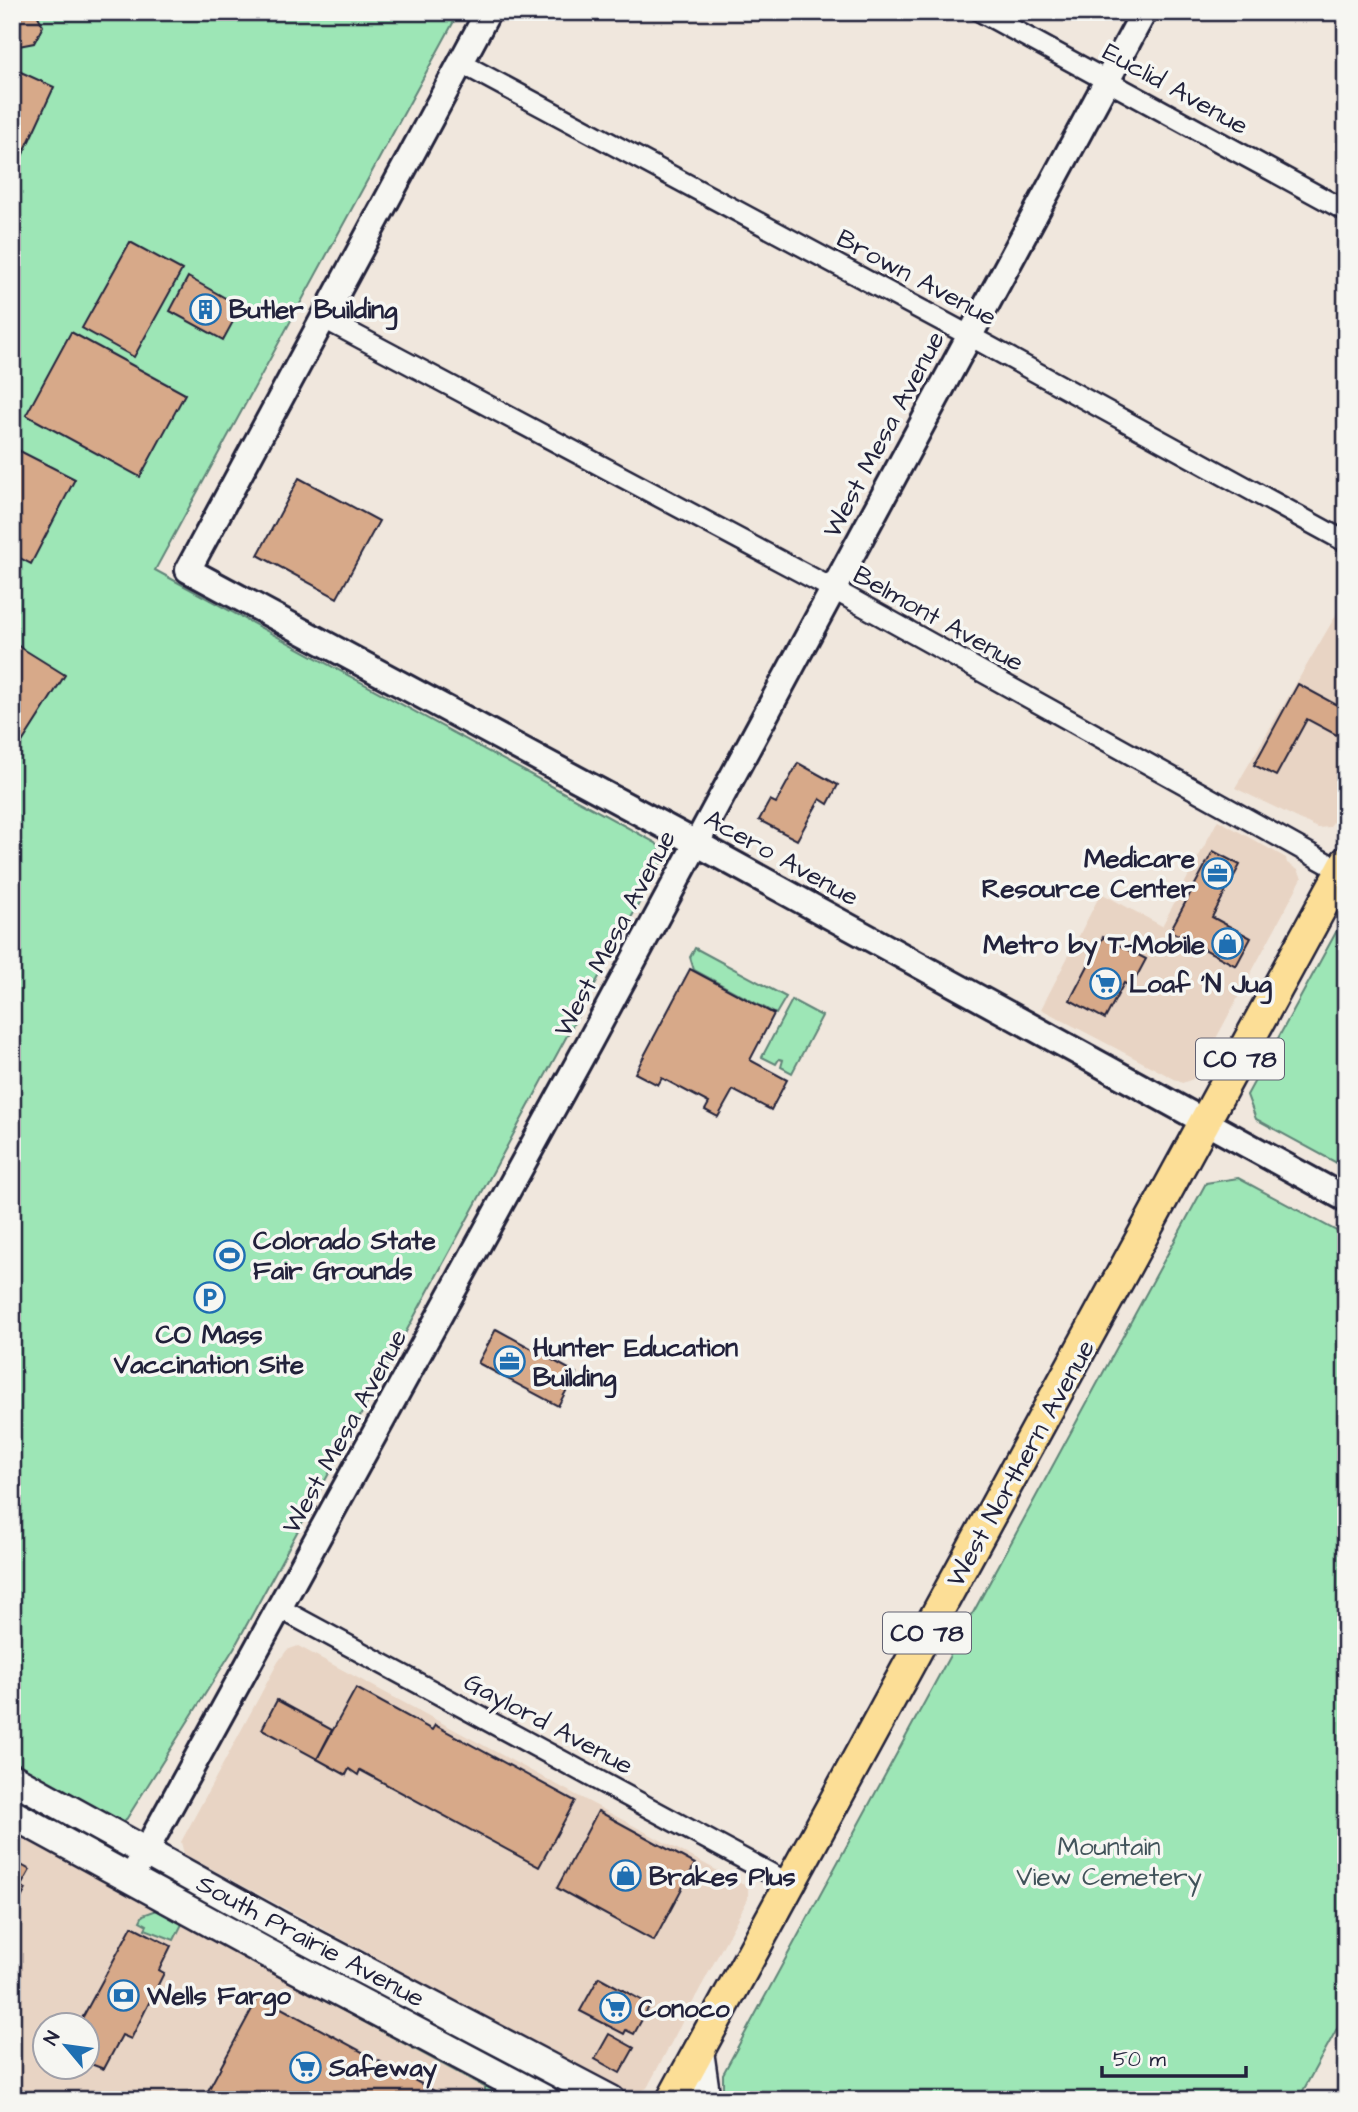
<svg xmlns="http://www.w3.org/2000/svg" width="1358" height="2112" font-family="'Architects Daughter',sans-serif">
  <rect width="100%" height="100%" fill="#f0e7dd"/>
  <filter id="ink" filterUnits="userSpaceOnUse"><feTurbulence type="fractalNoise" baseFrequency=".0143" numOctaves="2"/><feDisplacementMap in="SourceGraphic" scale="14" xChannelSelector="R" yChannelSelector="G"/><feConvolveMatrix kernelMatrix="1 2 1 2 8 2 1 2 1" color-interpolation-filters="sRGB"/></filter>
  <g filter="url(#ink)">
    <g fill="#e8d4c4" fill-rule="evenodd">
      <polygon points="1346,598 1346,799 1330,827 1318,828 1235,788"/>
      <polygon points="1218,820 1286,858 1287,863 1298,870 1302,878 1197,1074 1193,1079 1182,1083 1041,1009 1101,893 1162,926"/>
      <polygon points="298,1646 748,1887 748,1899 647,2088 636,2093 622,2090 184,1854 181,1842 278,1662 287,1650"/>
      <path d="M12 1831 488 2085 504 2100H12ZM46 2024H88V2066H46Z"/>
    </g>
    <g fill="#9de6b6" stroke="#608478" stroke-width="2">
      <polygon points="12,12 459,12 155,570 656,843 662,851 662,861 234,1648 124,1823 12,1762"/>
      <polygon points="1346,914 1346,1168 1256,1119 1247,1095"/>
      <polygon points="695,948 786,997 776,1014 694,970 690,957"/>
      <polygon points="792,1000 822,1016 792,1073 781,1067 783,1060 779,1059 776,1064 762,1057"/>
      <polygon points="1238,1178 1346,1236 1346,2012 1298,2100 723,2100 723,2074 1206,1183"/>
      <polygon points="157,1910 182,1924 174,1940 145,1929 147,1925 140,1921 143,1915"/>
      <polygon points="321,1991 468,2071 467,2075 482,2083 484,2081 512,2100 485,2100 485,2087 318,1997"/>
    </g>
    <g fill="#d7a989" stroke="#22223b" stroke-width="2">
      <polygon points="12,12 36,12 43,26 34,43 19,46 12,42"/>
      <polygon points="12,68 54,87 12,178"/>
      <polygon points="130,242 182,270 134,357 82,328"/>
      <polygon points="188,277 241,307 223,340 170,311"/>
      <polygon points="71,332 185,394 140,477 26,415"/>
      <polygon points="12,447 75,479 31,564 12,554"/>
      <polygon points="299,478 379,521 337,598 258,555"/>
      <polygon points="12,642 65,675 12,758"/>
      <polygon points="1298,684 1346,710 1346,740 1307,719 1276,776 1254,765"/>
      <polygon points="798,763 838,785 828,804 820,799 797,840 759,820 770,800 776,803"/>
      <polygon points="1213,851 1240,865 1212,917 1251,938 1236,966 1170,931"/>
      <polygon points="1103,937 1146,959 1131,987 1124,983 1105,1019 1070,1000"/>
      <polygon points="690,969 774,1014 750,1060 787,1080 771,1110 733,1090 718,1117 705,1110 709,1103 662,1078 658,1085 635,1073"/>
      <polygon points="496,1329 576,1373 558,1406 478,1363"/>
      <polygon points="356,1688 432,1730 435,1725 575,1801 539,1867 360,1770 358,1775 349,1769 346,1775 317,1759"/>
      <polygon points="277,1700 332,1730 317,1759 262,1729"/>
      <polygon points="598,1811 695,1864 654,1941 557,1888"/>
      <polygon points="12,1860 30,1870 21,1886 26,1889 18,1904 12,1904"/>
      <polygon points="132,1926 171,1946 159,1970 164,1973 131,2039 122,2035 104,2069 88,2063 88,2024 79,2024"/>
      <polygon points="599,1977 650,2005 634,2034 626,2030 624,2034 580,2011"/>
      <polygon points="259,1996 451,2100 203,2100"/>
      <polygon points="609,2034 634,2048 620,2073 595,2059"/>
    </g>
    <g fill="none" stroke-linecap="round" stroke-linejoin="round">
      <defs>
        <g id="minor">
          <polyline points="981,12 1346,211"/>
          <polyline points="461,63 970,336 1346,542"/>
          <polyline points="323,318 833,589 1341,871"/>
          <polyline points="281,1609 790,1884"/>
        </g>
        <g id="tertiary">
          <polyline points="488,12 188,570 696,843 1346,1199"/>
          <polyline points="131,1878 590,1041 1144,12"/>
        </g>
        <g id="secondary">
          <polyline points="12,1778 280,1926 611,2100"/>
          <polyline points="12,1814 267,1953 545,2100"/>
          <polyline points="699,2051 706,2100"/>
        </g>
        <polyline id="primary" points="672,2100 1346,862"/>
      </defs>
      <use href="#minor" stroke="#22223b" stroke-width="24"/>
      <use href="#tertiary" stroke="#22223b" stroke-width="30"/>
      <use href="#secondary" stroke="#22223b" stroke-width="33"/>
      <use href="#primary" stroke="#22223b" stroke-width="35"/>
      <use href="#minor" stroke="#f6f6f2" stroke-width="19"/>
      <use href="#tertiary" stroke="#f6f6f2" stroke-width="24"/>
      <use href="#secondary" stroke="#f6f6f2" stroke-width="28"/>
      <use href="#primary" stroke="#fcde96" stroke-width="30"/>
    </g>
  </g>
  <defs>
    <symbol id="building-ring" viewBox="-11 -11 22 22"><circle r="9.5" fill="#f6f6f2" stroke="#1f6fb2" stroke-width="1.5"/><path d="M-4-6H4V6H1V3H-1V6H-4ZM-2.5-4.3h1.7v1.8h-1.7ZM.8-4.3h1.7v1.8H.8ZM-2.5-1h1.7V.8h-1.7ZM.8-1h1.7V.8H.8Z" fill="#1f6fb2"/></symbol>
    <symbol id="office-ring" viewBox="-11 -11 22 22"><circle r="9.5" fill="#f6f6f2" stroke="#1f6fb2" stroke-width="1.5"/><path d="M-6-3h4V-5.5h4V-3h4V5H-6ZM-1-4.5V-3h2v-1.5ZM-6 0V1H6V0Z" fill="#1f6fb2"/></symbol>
    <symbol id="shop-ring" viewBox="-11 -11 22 22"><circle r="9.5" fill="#f6f6f2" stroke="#1f6fb2" stroke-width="1.5"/><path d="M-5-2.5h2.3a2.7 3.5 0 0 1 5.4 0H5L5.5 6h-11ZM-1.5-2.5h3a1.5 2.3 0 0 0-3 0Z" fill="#1f6fb2"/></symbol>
    <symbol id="supermarket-ring" viewBox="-11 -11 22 22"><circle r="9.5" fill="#f6f6f2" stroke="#1f6fb2" stroke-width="1.5"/><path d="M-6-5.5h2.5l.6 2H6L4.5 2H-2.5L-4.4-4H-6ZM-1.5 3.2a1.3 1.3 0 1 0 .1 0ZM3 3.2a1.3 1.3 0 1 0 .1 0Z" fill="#1f6fb2"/></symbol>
    <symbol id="stadium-ring" viewBox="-11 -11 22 22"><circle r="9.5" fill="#f6f6f2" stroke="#1f6fb2" stroke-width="1.5"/><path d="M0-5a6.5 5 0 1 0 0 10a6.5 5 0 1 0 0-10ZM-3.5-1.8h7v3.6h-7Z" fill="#1f6fb2"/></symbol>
    <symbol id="parking-ring" viewBox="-11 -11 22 22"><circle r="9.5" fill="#f6f6f2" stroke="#1f6fb2" stroke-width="1.5"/><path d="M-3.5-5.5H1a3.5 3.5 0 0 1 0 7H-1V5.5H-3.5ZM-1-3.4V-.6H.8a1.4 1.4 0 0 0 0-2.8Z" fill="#1f6fb2"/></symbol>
    <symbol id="bank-ring" viewBox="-11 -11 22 22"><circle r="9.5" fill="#f6f6f2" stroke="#1f6fb2" stroke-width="1.5"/><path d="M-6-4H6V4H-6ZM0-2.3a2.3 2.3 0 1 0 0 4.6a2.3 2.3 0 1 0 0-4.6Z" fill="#1f6fb2"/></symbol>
  </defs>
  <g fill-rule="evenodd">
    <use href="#building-ring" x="188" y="292" width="35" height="35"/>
    <use href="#office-ring" x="1200" y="856" width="35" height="35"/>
    <use href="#shop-ring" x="1210" y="926" width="35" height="35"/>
    <use href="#supermarket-ring" x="1088" y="966" width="35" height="35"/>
    <use href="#stadium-ring" x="212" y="1238" width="35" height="35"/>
    <use href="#parking-ring" x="192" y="1280" width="35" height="35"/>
    <use href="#office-ring" x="492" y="1344" width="35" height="35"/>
    <use href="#shop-ring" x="608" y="1858" width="35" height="35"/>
    <use href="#bank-ring" x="106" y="1978" width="35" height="35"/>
    <use href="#supermarket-ring" x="598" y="1990" width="35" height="35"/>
    <use href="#supermarket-ring" x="288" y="2050" width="35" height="35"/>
  </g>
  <g text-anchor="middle" stroke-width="7" stroke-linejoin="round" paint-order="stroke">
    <g fill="#f6f6f2" stroke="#626272" stroke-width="2">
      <rect x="1196" y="1038.5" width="88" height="41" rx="5"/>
      <rect x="883" y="1612.5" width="88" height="41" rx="5"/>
    </g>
    <g font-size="24" font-weight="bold" fill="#22223b">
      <text x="1240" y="1067">CO 78</text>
      <text x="927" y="1641">CO 78</text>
    </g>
    <g font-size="26" fill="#22223b" stroke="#f6f6f2">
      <text transform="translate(1176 88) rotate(29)" y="9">Euclid Avenue</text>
      <text transform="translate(917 277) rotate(28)" y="9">Brown Avenue</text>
      <text transform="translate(883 434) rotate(-62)" y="9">West Mesa Avenue</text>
      <text transform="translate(939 618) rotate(29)" y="9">Belmont Avenue</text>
      <text transform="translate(782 857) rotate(29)" y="9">Acero Avenue</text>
      <text transform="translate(614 933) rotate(-62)" y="9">West Mesa Avenue</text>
      <text transform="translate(344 1431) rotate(-61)" y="9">West Mesa Avenue</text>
      <text transform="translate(1020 1463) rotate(-61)" y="9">West Northern Avenue</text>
      <text transform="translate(549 1723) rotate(28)" y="9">Gaylord Avenue</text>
      <text transform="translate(311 1940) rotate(28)" y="9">South Prairie Avenue</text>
    </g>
    <g font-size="26" font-weight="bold" fill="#22223b" stroke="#f6f6f2" text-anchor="start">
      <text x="229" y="318">Butler Building</text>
      <text x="1195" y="867" text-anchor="end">Medicare<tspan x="1195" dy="30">Resource Center</tspan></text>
      <text x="1205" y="953" text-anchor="end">Metro by T-Mobile</text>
      <text x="1129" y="992">Loaf 'N Jug</text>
      <text x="253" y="1249">Colorado State<tspan x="253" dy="30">Fair Grounds</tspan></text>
      <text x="209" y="1343" text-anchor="middle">CO Mass<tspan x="209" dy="30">Vaccination Site</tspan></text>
      <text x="533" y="1356">Hunter Education<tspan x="533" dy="30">Building</tspan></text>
      <text x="649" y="1885">Brakes Plus</text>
      <text x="147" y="2004">Wells Fargo</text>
      <text x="638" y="2017">Conoco</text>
      <text x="329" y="2076">Safeway</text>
    </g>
    <g font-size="26" fill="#41535a" stroke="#f6f6f2">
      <text x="1109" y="1855">Mountain<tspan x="1109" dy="30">View Cemetery</tspan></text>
    </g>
  </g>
  <rect width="1358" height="2112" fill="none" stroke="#f6f6f2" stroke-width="42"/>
  <rect x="21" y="21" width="1316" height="2070" fill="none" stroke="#22223b" stroke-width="2.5" filter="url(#ink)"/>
  <g transform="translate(66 2046) rotate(299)"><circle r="33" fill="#f6f6f2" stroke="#a1a1a9" stroke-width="2"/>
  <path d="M0-5L12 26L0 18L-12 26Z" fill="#1f6fb2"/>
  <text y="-10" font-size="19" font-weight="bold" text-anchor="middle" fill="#22223b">N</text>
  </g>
  <path d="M1102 2066v10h144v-10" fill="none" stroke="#22223b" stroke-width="3.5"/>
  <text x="1113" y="2066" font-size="21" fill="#22223b" stroke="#f6f6f2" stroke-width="5" paint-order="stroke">50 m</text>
</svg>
